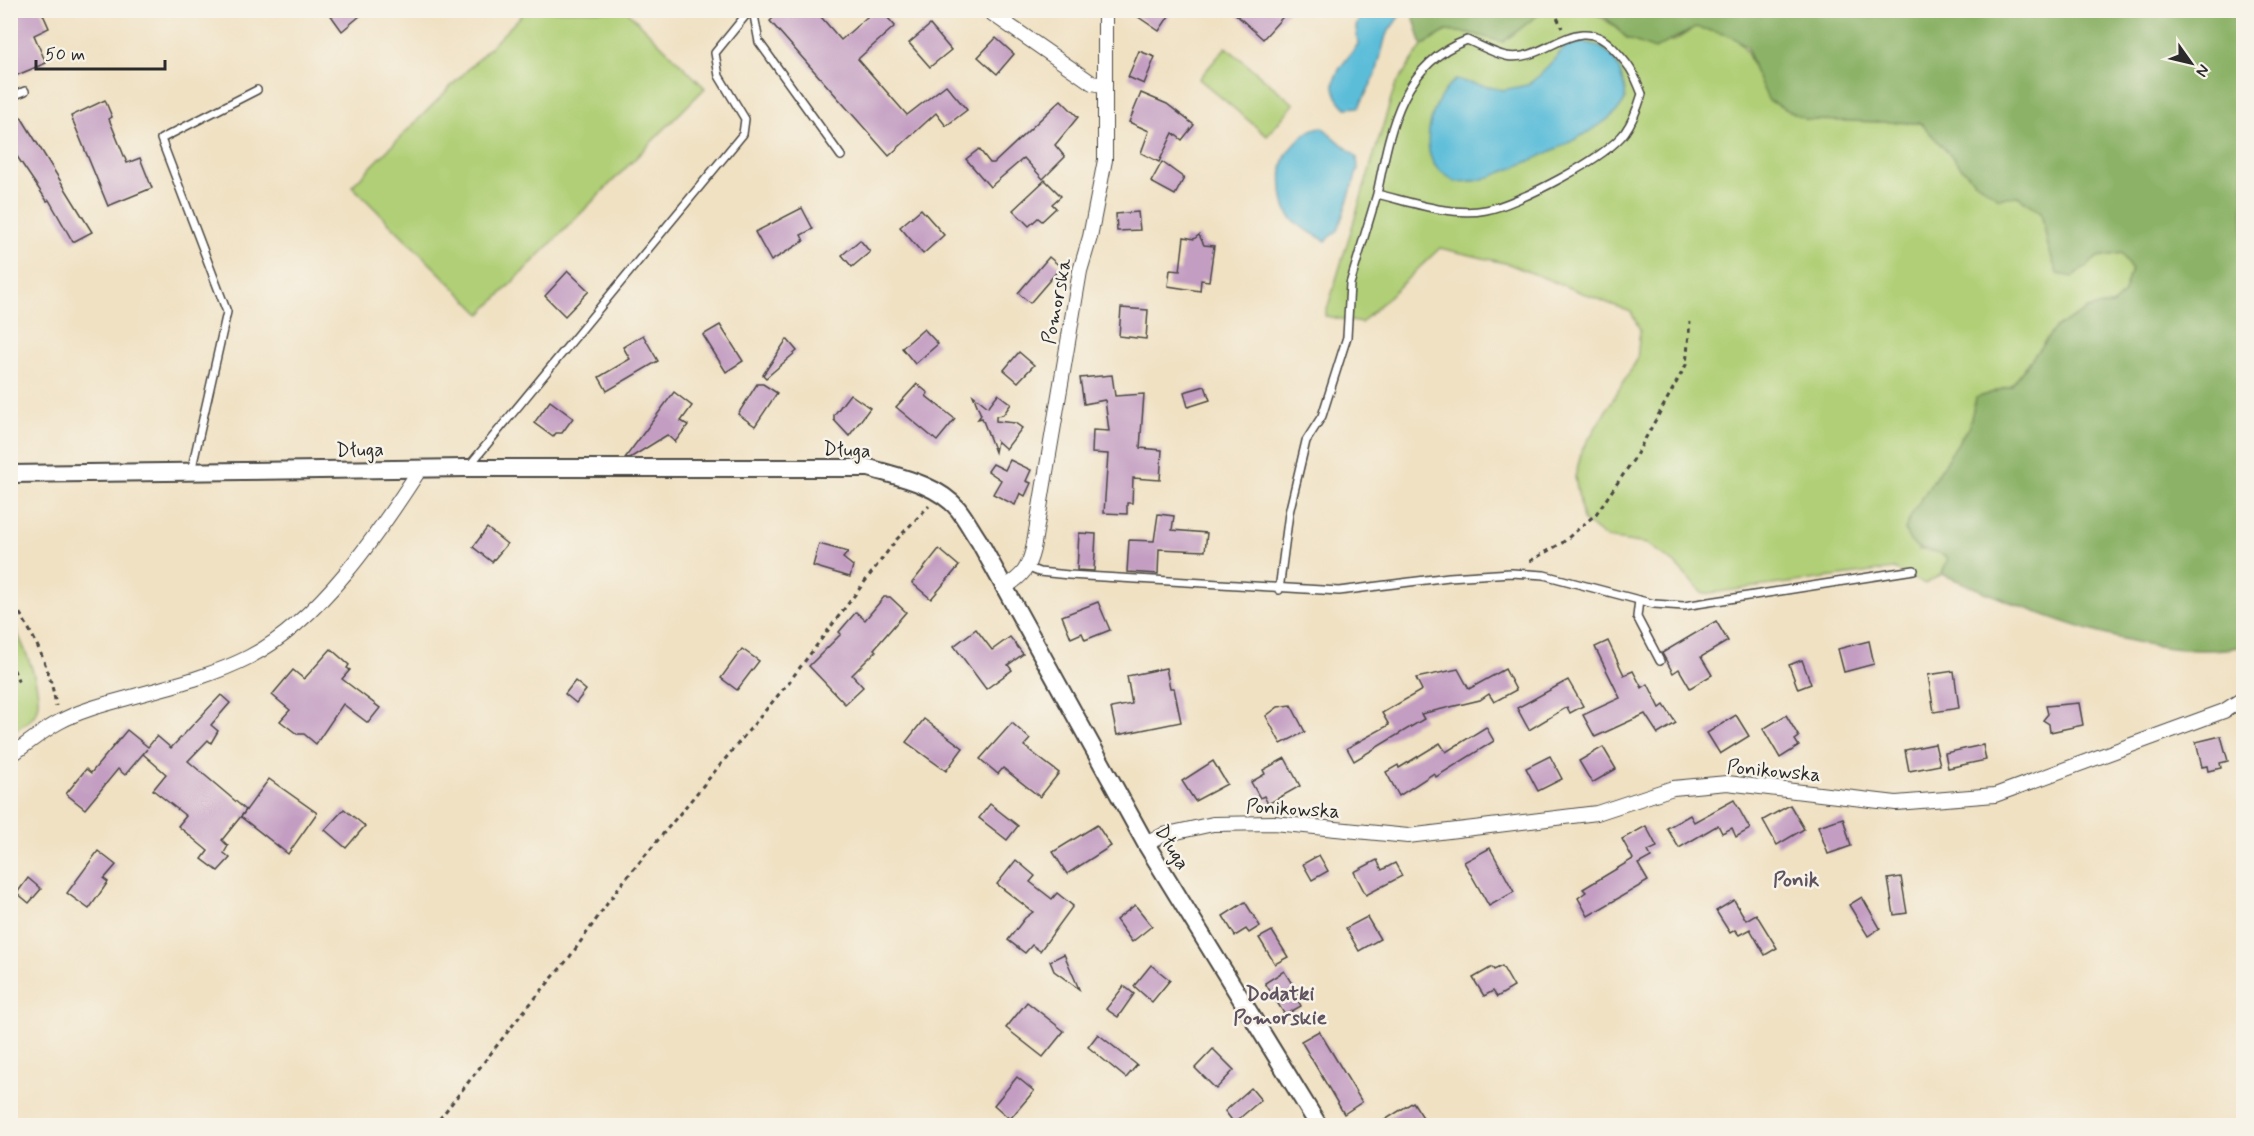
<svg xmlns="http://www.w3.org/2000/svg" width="2254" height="1136" font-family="Mynerve,sans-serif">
  <rect width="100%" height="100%" fill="#f7f3e8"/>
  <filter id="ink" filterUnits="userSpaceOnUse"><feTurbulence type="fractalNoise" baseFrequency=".0167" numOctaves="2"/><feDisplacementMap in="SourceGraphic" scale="12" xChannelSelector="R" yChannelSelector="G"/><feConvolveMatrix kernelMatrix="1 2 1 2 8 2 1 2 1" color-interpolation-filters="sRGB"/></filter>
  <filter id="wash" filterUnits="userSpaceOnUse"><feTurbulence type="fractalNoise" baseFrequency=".008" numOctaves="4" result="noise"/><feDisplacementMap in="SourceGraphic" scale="24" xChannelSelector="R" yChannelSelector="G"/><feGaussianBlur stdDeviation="1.35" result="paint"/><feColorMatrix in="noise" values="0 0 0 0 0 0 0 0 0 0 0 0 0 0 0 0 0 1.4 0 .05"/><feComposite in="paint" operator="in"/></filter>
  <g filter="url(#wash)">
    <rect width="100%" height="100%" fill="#f0e1c3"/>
    <g fill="#b0cf76" stroke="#6e7d50" stroke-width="1.5">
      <polygon points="526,11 627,11 705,88 481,314 352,186"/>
      <path d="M1543 11C1591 11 1592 5 1628 39L1674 41 1696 27C1733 33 1743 36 1755 72L1851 121 1921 123 1973 180 2017 196 2041 212 2048 246 2073 277 2098 257 2122 253 2131 270 2123 295 2112 305 2090 308 2055 328 2011 386 1976 398 1970 426 1914 510 1905 529 1919 550 1938 551 1948 558 1942 574 1925 584 1894 569 1703 594 1675 564 1647 544 1607 538 1583 520 1575 477 1582 450 1637 360 1640 330 1631 312 1509 264 1440 248 1361 323 1325 316 1395 86 1422 46 1446 31 1469 33 1503 42Z"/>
      <polygon points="1226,47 1294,104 1267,136 1199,79"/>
      <path d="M11 619C20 640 50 696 33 717 28 723 17 728 11 733Z"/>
    </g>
    <g fill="#8cb267" stroke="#5c6e49" stroke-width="1.5">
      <polygon points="1414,10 1543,10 1543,11 1503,42 1469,33 1446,31 1422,46 1413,15"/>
      <path d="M1592 11H2243V646C2158 666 2021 608 1942 574L1948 558C1929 544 1913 558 1905 529L1914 510 1969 426 1976 398 2011 386 2055 328 2090 308 2112 305 2123 295 2131 270 2122 253 2098 257 2073 277 2057 274 2048 246 2041 212 2018 196 1999 198 1973 180 1921 123 1807 120 1769 101 1755 72 1747 47 1731 36 1696 27 1655 49 1628 39 1604 16Z"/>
    </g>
    <g fill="#5bbdd9" stroke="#437482" stroke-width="1.5">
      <path d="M1362 11H1403L1386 35 1376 74 1359 107 1346 108C1320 83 1342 67 1358 44L1356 27Z"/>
      <path d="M1584 42C1603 46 1614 54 1620 72 1622 80 1627 91 1625 99 1619 126 1510 171 1483 179 1474 182 1464 181 1455 182 1449 177 1441 172 1436 167 1418 145 1434 94 1456 80L1503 90 1527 85 1540 75 1566 46Z"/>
      <path d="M1322 127 1357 157 1358 169 1338 230 1326 241C1314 234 1291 224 1286 210 1282 199 1280 175 1283 164 1286 149 1307 128 1322 127Z"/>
    </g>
    <g id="blocks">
      <g fill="#c39dc2">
        <polygon points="10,10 41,10 49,28 34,35 46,63 10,78"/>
        <polygon points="327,10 367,10 342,31"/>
        <polygon points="782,10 815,10 841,40 875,10 881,10 895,26 858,59 907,115 946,85 967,110 946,126 936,113 889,156 770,21"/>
        <polygon points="1128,10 1173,10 1159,31"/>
        <polygon points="1231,10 1289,10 1263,39"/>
        <polygon points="930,25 951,50 930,67 909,43"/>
        <polygon points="996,38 1014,54 997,74 978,57"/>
        <polygon points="1139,51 1155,57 1144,84 1128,77"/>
        <polygon points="1141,93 1167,104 1194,125 1182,140 1173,133 1159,162 1141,153 1149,131 1129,122"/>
        <polygon points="105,100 112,117 109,119 127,163 140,158 152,188 108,206 71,116"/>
        <polygon points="1061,100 1078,117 1055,145 1065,157 1043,179 1024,158 990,187 966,159 979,149 990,163 994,163"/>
        <polygon points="21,117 92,232 73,242 49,200 47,201 10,146 10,126"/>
        <polygon points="1162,162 1184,178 1175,195 1151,182"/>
        <polygon points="1045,180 1061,196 1052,204 1056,208 1042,221 1038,218 1029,226 1013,210"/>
        <polygon points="802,208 813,229 801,235 804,241 771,261 755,232"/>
        <polygon points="921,209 944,235 923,254 900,227"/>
        <polygon points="1138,212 1140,230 1117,231 1116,214"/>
        <polygon points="1199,235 1204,245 1214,246 1209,281 1201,280 1200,291 1168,286 1170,270 1180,271 1184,237 1194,239"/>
        <polygon points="860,240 870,252 852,267 842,255"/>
        <polygon points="1049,257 1061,267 1030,303 1018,293"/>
        <polygon points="568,271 589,291 565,316 545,296"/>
        <polygon points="1121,308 1148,310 1146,339 1119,336"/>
        <polygon points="720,325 743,361 726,372 703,335"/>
        <polygon points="924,329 938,344 915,364 902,348"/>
        <polygon points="643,335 658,361 607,391 599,377 630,359 623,347"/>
        <polygon points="787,339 797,351 766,378 763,375"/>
        <polygon points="1019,352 1034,365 1018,382 1004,370"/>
        <polygon points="1112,375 1115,396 1144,394 1140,448 1162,450 1160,480 1133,478 1132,503 1127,503 1127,514 1104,513 1108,454 1092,453 1093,430 1109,431 1105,400 1084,404 1080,378"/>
        <polygon points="757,384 763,384 777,393 755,426 738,414"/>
        <polygon points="917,384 928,393 926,396 955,419 937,441 896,407"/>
        <polygon points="1205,386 1210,400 1188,407 1184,392"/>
        <polygon points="674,392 692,406 681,421 688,425 675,442 667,435 630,458 625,458"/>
        <polygon points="850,394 870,408 849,436 834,420 834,415"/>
        <polygon points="998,394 1011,404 1003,415 996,416 996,421 1015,423 1022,428 1006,449 997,441 995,452 982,418 978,419 981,415 973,395 988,407"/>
        <polygon points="550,401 573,418 562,433 556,433 553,437 534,423"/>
        <polygon points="1010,460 1031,470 1026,481 1031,483 1025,496 1020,493 1015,505 993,494 1001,480 988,471 993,464 1005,470"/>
        <polygon points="1158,514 1174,516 1172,530 1207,533 1205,551 1159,549 1158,574 1127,572 1129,540 1154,541"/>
        <polygon points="487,528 507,544 492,562 473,547"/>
        <polygon points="1079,533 1096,534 1094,571 1077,570"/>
        <polygon points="819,544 848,552 843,558 853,566 850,577 813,566"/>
        <polygon points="939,549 959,566 931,599 912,583"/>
        <polygon points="884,597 890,597 906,612 874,649 876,651 852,675 863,687 845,704 809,666 841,634 839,632 856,612 865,620"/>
        <polygon points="1098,602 1110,630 1085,640 1082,633 1071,638 1062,616"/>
        <polygon points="1716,621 1728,641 1701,657 1712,675 1690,688 1679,669 1673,673 1662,653"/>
        <polygon points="976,629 992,650 1010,637 1023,654 1008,665 1012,670 986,689 954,646"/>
        <polygon points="1608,641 1624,675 1633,671 1642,688 1648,684 1660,708 1664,705 1676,723 1658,734 1645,714 1595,737 1583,715 1620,698 1595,647"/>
        <polygon points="1869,641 1874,664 1844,672 1838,649"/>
        <polygon points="331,649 349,665 347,668 350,670 342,679 380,708 368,723 343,704 316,744 304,734 297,734 280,721 290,710 272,695 293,670 304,679"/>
        <polygon points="742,649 759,661 737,690 721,678"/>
        <polygon points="1802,660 1811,684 1798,689 1789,665"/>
        <polygon points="1166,668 1170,688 1174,688 1181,722 1117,735 1111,708 1132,704 1127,676"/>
        <polygon points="1458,669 1469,689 1505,669 1516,690 1494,702 1489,694 1480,700 1421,714 1424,719 1354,761 1347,748 1389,725 1382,713 1422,690 1416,678"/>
        <polygon points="1954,671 1959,708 1934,712 1928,675"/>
        <polygon points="1568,680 1583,706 1570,713 1567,707 1529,730 1517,708"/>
        <polygon points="575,681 586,690 576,703 565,694"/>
        <polygon points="221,695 230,703 211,725 218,731 211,743 208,740 188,761 246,810 222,840 228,846 224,853 230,858 218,871 202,859 208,851 178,826 186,816 153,790 166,774 143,754 147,749 125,775 118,769 85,809 66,794 86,769 91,773 127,730 148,747 157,736 171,748"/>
        <polygon points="2079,703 2083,725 2050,732 2049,724 2043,720 2048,714 2046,706"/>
        <polygon points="1291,705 1305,732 1281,744 1266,716 1278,707"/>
        <polygon points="1736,715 1749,736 1720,754 1707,733"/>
        <polygon points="1786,715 1799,737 1795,740 1799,746 1780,758 1763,729"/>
        <polygon points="924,719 963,748 946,771 906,742"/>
        <polygon points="1012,723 1030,739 1024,746 1059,773 1040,797 1003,768 998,774 980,759"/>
        <polygon points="1486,727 1494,741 1436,777 1434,773 1399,796 1386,772 1398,765 1399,768 1440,743 1446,752"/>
        <polygon points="2221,736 2228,761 2220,763 2221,768 2208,771 2207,766 2202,767 2196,742"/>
        <polygon points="1935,744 1940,765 1909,771 1905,750"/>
        <polygon points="1983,745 1986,760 1948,768 1945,753"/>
        <polygon points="1603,747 1616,769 1592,783 1579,761"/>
        <polygon points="1550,756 1562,779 1538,791 1526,768"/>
        <polygon points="1285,758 1300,786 1268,804 1264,796 1260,798 1251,782 1265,774 1263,770"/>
        <polygon points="1213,761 1227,784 1195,801 1182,781"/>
        <polygon points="269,779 317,813 288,854 241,817"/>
        <polygon points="1734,800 1750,829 1736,837 1732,828 1722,833 1718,825 1679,848 1667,828 1690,815 1694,822"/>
        <polygon points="990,804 1018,826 1007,840 979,818"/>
        <polygon points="1790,805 1804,829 1777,845 1763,820"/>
        <polygon points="344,809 365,826 346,848 325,830"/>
        <polygon points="1843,818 1851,846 1828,854 1818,826"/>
        <polygon points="1097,825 1111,846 1067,874 1053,852"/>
        <polygon points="1646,826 1657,847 1648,851 1651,857 1638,864 1648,881 1588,916 1578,898 1586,892 1583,889 1633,859 1622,839"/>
        <polygon points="1490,848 1514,892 1489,906 1464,862"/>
        <polygon points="98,851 116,865 104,879 108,882 89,909 67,893"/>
        <polygon points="1319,855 1328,871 1312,880 1303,864"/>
        <polygon points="1016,860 1035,876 1030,882 1052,899 1057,893 1073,906 1040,951 1032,945 1025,953 1008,940 1025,918 1033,912 997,884"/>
        <polygon points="1377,860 1382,870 1395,863 1402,876 1366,895 1354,872"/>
        <polygon points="1901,877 1907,913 1894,915 1888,879"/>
        <polygon points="28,878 41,889 29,903 17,893"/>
        <polygon points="1862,897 1880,928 1868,936 1849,905"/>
        <polygon points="1734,900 1746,920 1756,914 1777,948 1765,955 1750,929 1739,935 1735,930 1730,933 1716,911"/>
        <polygon points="1245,902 1260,926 1249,933 1246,929 1235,936 1223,916"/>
        <polygon points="1135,905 1152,926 1132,942 1116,920"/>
        <polygon points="1367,917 1380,939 1359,951 1346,928"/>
        <polygon points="1272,931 1288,957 1275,964 1259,938"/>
        <polygon points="1064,954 1079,989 1054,971 1050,961"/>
        <polygon points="1151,965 1170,980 1152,1002 1134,986"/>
        <polygon points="1502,966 1514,987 1497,997 1493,991 1484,996 1473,978 1492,967 1494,970"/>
        <polygon points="1284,971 1299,995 1296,997 1301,1006 1285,1015 1265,983"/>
        <polygon points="1124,986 1134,994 1118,1017 1106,1009"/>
        <polygon points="1027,1002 1064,1031 1043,1057 1006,1028"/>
        <polygon points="1319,1031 1362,1102 1344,1114 1301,1041"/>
        <polygon points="1098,1034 1137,1065 1126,1078 1088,1047"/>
        <polygon points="1213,1049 1234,1070 1216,1089 1195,1068"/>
        <polygon points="1017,1077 1034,1091 1010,1119 994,1105"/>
        <polygon points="1251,1088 1261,1100 1234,1123 1225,1111"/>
        <polygon points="1413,1102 1428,1125 1377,1125"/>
      </g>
    </g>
  </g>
  <g filter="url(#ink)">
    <use href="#blocks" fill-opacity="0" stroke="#494642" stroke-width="1.5"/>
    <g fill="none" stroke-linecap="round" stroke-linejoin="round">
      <defs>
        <g id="service">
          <polyline points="753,10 759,42 841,156"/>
          <polyline points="10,97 25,91"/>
          <polyline points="469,466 743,134 745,119 719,76 715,53 750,10"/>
          <polyline points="191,472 227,312 161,139 257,90"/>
          <polyline points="1029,568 1039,572 1069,575 1339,591 1449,577 1511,573 1544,575 1654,604 1684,606 1914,570"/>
          <path d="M1279 590 1289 513 1306 441 1322 416 1347 337 1350 284 1377 194C1411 202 1451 217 1486 210 1516 205 1608 157 1625 132 1633 121 1638 107 1642 94 1633 71 1630 66 1613 48 1577 9 1546 64 1506 56 1493 53 1479 45 1467 40 1400 65 1390 131 1377 194"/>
          <polyline points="1639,600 1637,617 1660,661"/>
        </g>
        <g id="minor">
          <polyline points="987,10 1092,83 1103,85"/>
          <path d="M1005 587C1023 576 1028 569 1033 549L1080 271 1090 237 1105 160V10"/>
          <path d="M10 756C26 745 42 731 59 722 79 711 102 705 124 699 166 687 210 677 249 657 319 621 378 534 420 469"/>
          <polyline points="1146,844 1163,835 1213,824 1274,823 1408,836 1597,813 1673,788 1727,783 1896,803 1995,795 2224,711 2244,698"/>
        </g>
        <path id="tertiary" d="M10 474 467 468H869C899 477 937 484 958 509 966 519 972 531 979 541L1146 844 1319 1126"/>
      </defs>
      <use href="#service" stroke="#494642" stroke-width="10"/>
      <use href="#minor" stroke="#494642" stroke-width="16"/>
      <use href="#tertiary" stroke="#494642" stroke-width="20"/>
      <g stroke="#494642" stroke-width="3" stroke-dasharray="4.5 4.5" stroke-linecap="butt">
        <polyline points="1559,10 1556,15 1562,28"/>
        <polyline points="1530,561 1562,543 1596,514 1634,459 1686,365 1690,322"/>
        <path d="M10 598C32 631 50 666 56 706"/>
        <polyline points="10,661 18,680 10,685"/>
        <polyline points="434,1126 520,1016 569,958 619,887 789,682 897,539 929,506"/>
      </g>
      <use href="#service" stroke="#fff" stroke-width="7"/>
      <use href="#minor" stroke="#fff" stroke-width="14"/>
      <use href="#tertiary" stroke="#fff" stroke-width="16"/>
    </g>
  </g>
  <g text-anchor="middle" stroke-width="5" stroke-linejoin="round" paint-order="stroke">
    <g font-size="20" fill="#2b2b2b" stroke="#f7f3e8">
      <text transform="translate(1056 301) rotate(-79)" y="7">Pomorska</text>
      <text transform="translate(360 449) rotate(-1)" y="7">Długa</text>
      <text transform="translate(847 449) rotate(3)" y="7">Długa</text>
      <text transform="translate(1774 770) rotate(5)" y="7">Ponikowska</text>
      <text transform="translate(1293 808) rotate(3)" y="7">Ponikowska</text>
      <text transform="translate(1173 847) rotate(59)" y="7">Długa</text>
    </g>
    <g font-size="21" font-weight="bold" fill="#605360" stroke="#f7f3e8">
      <text x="1796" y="886">Ponik</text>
      <text x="1280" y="1000">Dodatki<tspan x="1280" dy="24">Pomorskie</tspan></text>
    </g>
  </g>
  <rect width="2254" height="1136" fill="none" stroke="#f7f3e8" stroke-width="36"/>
  <g transform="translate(2191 63) rotate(124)" stroke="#f7f3e8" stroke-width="4.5" paint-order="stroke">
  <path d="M0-4.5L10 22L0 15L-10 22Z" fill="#2b2b2b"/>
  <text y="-9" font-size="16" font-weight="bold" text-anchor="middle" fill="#2b2b2b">N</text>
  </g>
  <path d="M36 60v9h129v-9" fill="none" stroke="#2b2b2b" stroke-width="3"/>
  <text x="45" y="60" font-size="18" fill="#2b2b2b" stroke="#f7f3e8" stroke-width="4.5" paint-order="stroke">50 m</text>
</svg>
